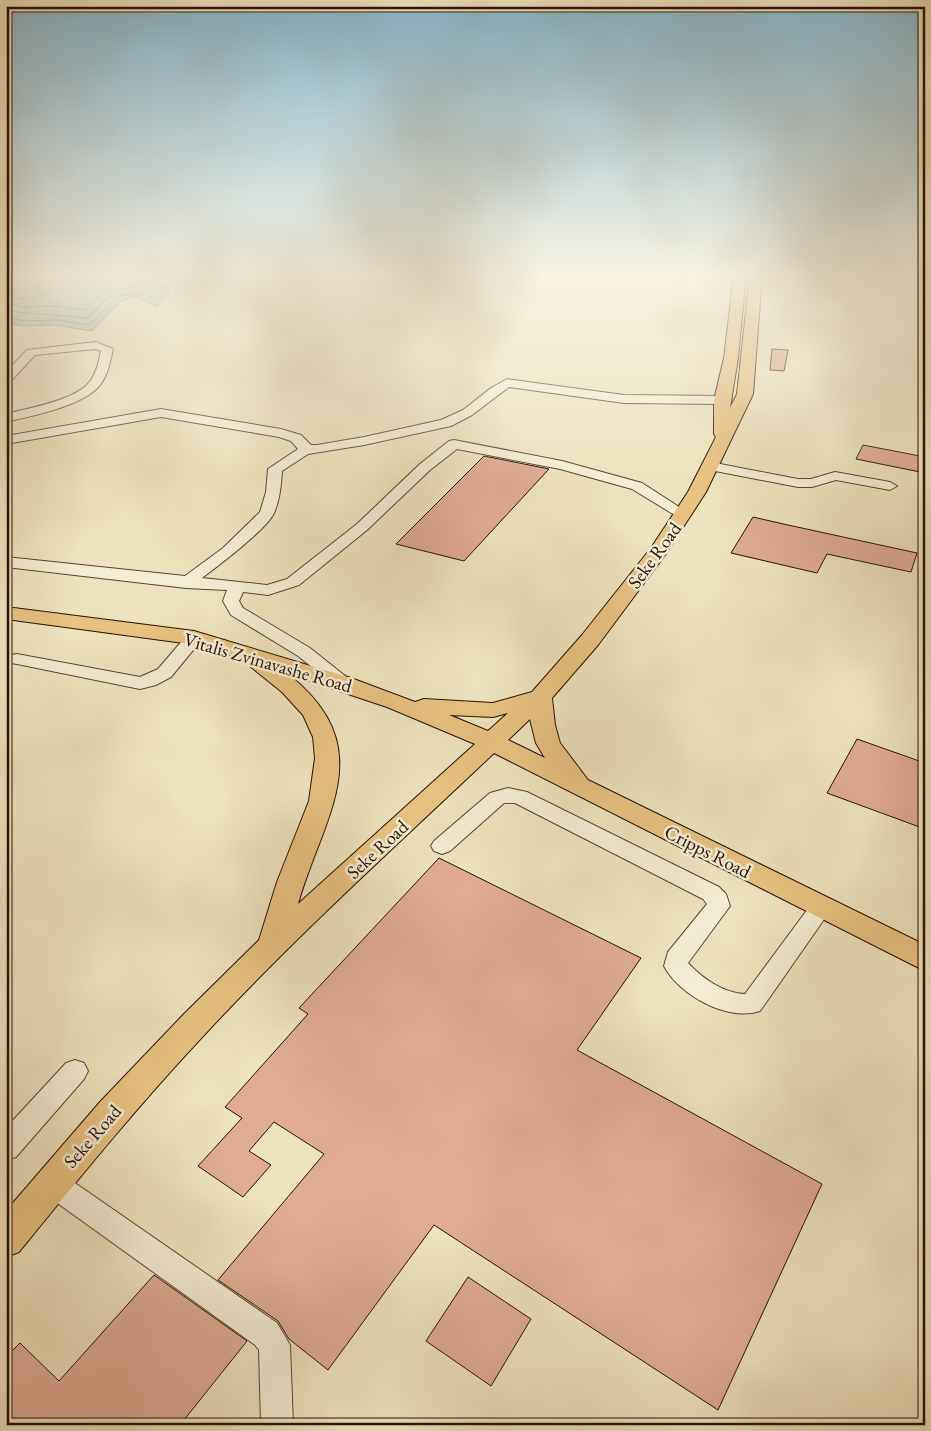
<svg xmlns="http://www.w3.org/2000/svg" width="931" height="1431" font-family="'EB Garamond',serif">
  <rect width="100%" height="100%" fill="#eee3bf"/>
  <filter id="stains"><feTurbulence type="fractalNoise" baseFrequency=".004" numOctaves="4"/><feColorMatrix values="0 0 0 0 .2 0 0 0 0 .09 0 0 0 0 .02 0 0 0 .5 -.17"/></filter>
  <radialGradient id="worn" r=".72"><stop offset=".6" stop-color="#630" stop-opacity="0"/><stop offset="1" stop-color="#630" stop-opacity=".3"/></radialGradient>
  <polygon fill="#9abfad" stroke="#6c7969" points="61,275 146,275 171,290 156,307 137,296 121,301 92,331 55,325 21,326 6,322 6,280"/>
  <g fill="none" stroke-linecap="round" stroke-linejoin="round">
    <g stroke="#606858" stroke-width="1">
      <path d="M57 275C52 298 30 298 10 299L8 302 23 307 56 306 85 310 111 285 129 279 131 275"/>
      <path d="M6 291C22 291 44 293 49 275"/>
      <polyline points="6,311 87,318 115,291 139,285 138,275"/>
      <polyline points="6,317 22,321 56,320 90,325 119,296 137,292 156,300 162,291 147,281 145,275"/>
    </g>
  </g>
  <g fill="#e0ab95" stroke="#261003">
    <polygon points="772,349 788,350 784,371 770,370"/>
    <polygon points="863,445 925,457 925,473 856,459"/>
    <polygon points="484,456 549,469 464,561 396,544"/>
    <polygon points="753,517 788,525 917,553 911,572 827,554 817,573 731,553"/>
    <polygon points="857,739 925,763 925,829 827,793"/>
    <polygon points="439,858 641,958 577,1050 822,1184 718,1410 434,1225 328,1370 289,1339 278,1321 218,1280 324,1154 274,1122 249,1151 271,1165 243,1197 198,1166 242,1118 225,1107 308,1014 299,1008"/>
    <polygon points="154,1275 247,1341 180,1425 6,1425 6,1357 20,1343 59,1381"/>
    <polygon points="468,1277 531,1319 491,1386 426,1341"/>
  </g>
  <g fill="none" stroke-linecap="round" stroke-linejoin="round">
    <defs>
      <g id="minor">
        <path d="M96 342 113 349C110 362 108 375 100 385 84 406 31 416 6 422V414C29 408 78 400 91 380 97 372 99 360 101 351L95 349 35 355 10 382 6 383V372L27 350Z"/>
        <path d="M507 379 624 395 722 396 728 400 722 404 624 403 509 387 472 415 451 426 364 445 308 454 282 471C281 485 280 500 274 513 267 529 218 566 202 578L267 585 287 579 357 524 420 464 449 441 454 440 562 461 642 483 690 514 688 517H678L632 489 560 469 457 449 430 470 367 530 299 585 268 595 243 592 239 601 243 608 310 648 349 679 352 683 349 687H337L298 656 231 615 223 601 227 590 186 588 6 567V557L185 576 223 548 260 512 266 492 268 469 298 449 291 441 279 437 161 417 6 444V436L161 409 281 429 301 435 311 445H317L364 437 441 420 463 410 491 388Z"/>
        <polygon points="710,462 798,479 811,479 835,472 890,482 897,486 890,490 836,480 812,487 798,487 705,469 703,466"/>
        <polygon points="194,633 200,634 203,638 171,677 156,685 140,689 17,664 11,663 8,659 11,655 17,654 140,677 158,669 188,634"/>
        <path d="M508 788 527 792 719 887 726 894 730 906 688 963C702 978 723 993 745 994L813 902 821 899 829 902 832 908 760 1011C728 1022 679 995 664 966L668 952 707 904 703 899 515 803H504L450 851 442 854 434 851 431 846 434 841 490 793Z"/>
        <polygon points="75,1060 84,1063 88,1071 84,1079 16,1157 6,1160 6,1128 66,1063"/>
        <polygon points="52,1170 62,1174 277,1323 290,1345 293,1425 261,1425 259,1350 255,1345 42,1192 38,1183 42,1174"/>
      </g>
      <path id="major" d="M734 275H746L738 358 730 408 737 394 750 275H762L753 394 706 492 665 555 598 645 552 698 555 725 560 743 588 780 925 945V971L494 753C397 845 297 935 206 1033 140 1103 80 1177 19 1252L6 1257V1211L100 1102 184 1014 259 940 277 882 309 801 315 758 313 737 303 715 282 692 251 667 248 661 191 644 6 619V607L194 631 351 678 415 702 424 699 493 703 532 692 582 635 651 548 688 492 716 437 714 434V400L724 358ZM288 674 387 707 475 744 298 904C323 815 382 749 288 674ZM508 713 488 731 449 715 493 717ZM530 719 536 743 545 758 508 740Z"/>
    </defs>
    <use href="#minor" stroke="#584532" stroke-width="2"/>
    <use href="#major" stroke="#261003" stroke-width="2"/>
    <use href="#minor" fill="#f4edd5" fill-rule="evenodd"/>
    <use href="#major" fill="#e7c280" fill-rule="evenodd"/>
  </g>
  <linearGradient id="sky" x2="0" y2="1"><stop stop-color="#89b8d0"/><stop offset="0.58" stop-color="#f7f2e2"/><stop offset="1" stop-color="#f7f2e2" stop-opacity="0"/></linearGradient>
  <rect width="931" height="475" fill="url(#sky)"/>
  <g text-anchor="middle" stroke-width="5" stroke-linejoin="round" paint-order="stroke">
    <g font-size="19" fill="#261003" stroke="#f4edd5">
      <text transform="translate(654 555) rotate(-54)" y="7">Seke Road</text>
      <text transform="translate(268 662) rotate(16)" y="7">Vitalis Zvinavashe Road</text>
      <text transform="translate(377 849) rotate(-43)" y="7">Seke Road</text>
      <text transform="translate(708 851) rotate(27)" y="7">Cripps Road</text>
      <text transform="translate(92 1136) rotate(-49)" y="7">Seke Road</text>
    </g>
  </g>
  <rect width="931" height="1431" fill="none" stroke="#eee3bf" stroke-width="25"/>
  <rect x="8" y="8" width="916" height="1416" fill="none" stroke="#261003" stroke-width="2.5"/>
  <rect x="12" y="12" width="906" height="1406" fill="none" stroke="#261003"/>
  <rect width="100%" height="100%" filter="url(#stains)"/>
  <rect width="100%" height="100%" fill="url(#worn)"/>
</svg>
